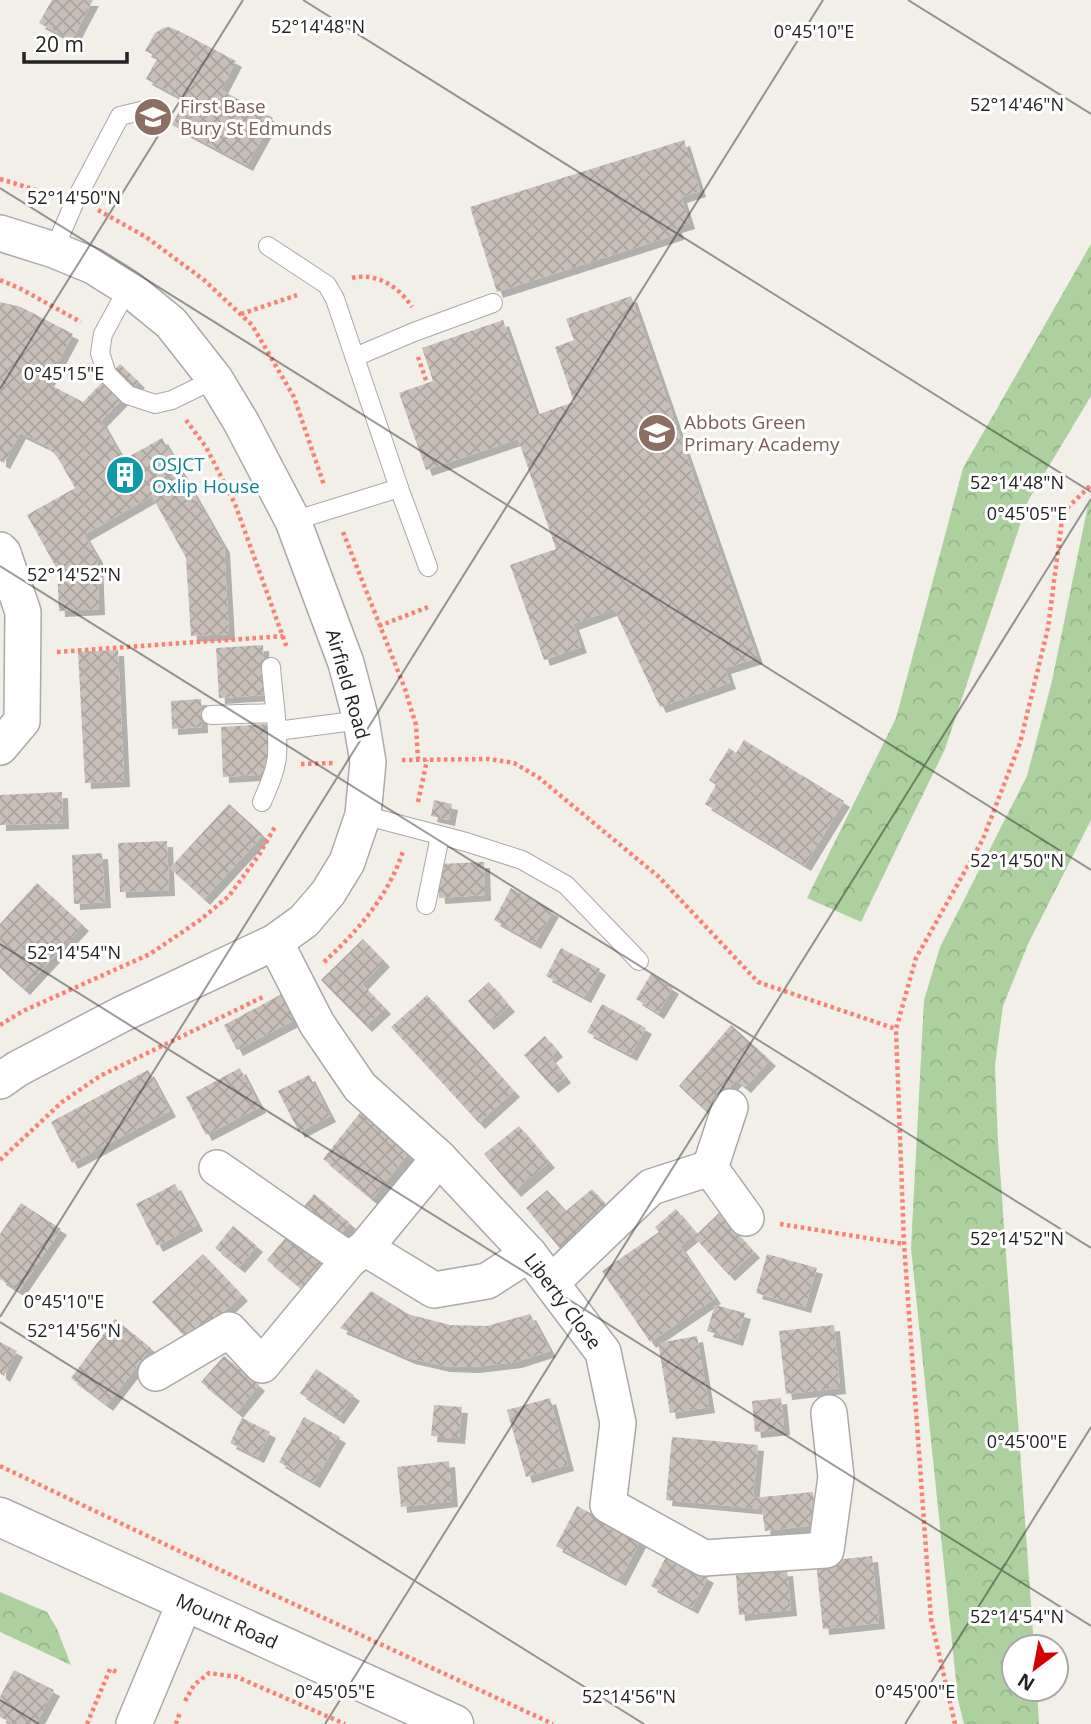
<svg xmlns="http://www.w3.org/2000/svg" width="1091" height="1724" font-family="'Open Sans',sans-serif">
  <defs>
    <pattern id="forest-crowns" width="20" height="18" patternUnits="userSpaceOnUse" patternTransform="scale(1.75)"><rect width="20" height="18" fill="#add19e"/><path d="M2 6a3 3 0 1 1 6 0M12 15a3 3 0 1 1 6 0" fill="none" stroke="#95b388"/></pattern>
    <pattern id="building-cross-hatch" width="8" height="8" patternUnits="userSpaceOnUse" patternTransform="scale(1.75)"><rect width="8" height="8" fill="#c7bfb8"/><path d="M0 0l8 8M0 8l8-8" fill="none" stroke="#aba49e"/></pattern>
    <filter id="shadow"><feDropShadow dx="6" dy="6" stdDeviation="0" flood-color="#0004"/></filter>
  </defs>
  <rect width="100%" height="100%" fill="#f2efe9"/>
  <g fill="url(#forest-crowns)">
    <polygon points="1091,244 1091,396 1028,501 945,749 861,922 807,898 896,718 963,468"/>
    <polygon points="1091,502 1091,820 1028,944 1003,1006 995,1065 998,1142 1034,1647 1014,1647 1014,1689 1037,1689 1039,1724 964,1724 958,1700 911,1248 924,1000 940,947 1027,776 1052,681 1088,505"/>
    <polygon points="0,1592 47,1612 57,1629 71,1665 0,1632"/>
  </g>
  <g fill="url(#building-cross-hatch)" filter="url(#shadow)">
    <polygon points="52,0 93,0 72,40 39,23"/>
    <polygon points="169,27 179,31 236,61 221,90 273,118 247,165 172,125 185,100 146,79 158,57 145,51 155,33 163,28"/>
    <polygon points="684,140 700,191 681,197 689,223 676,227 678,234 497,292 470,207"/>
    <polygon points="631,296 757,658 725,668 730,683 660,707 614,609 573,624 581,647 544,660 510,565 556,549 518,439 426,470 399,393 433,381 422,348 503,320 536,415 574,402 555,347 574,340 566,319"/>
    <polygon points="0,302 21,307 73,334 47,383 83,402 120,364 139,382 101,421 123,460 162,438 224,547 229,634 191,636 186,558 152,496 84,535 97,557 99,609 59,611 57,569 27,515 75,488 58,458 47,446 20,433 4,463 0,461"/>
    <polygon points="263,645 265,695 219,698 216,648"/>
    <polygon points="118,650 124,781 85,783 78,652"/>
    <polygon points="201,699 202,727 172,729 171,701"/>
    <polygon points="267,724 270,774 223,777 221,727"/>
    <polygon points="744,740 844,801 805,865 705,804 716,785 709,780 729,748 736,753"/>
    <polygon points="62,792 63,823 0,825 0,795"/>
    <polygon points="434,800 452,804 449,820 431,816"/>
    <polygon points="229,804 263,835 204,899 170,868"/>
    <polygon points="167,841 169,890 120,892 118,843"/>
    <polygon points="102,853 105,902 74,904 72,855"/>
    <polygon points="484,862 485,895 439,898 437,864"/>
    <polygon points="37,883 83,925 24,989 0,968 0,924"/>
    <polygon points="511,888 553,911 535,943 494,920"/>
    <polygon points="363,939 384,961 362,984 385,1008 366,1026 321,980"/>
    <polygon points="561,948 600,969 585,997 546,976"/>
    <polygon points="651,974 673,988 658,1013 636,999"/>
    <polygon points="489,982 509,1006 488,1024 468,1001"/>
    <polygon points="295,987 308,1013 237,1050 224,1025"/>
    <polygon points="427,995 514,1091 479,1123 391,1027"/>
    <polygon points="602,1004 646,1028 631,1055 587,1032"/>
    <polygon points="731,1025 770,1060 745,1087 736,1080 707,1112 679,1086"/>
    <polygon points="545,1036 557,1051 550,1057 565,1077 552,1087 524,1055"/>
    <polygon points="240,1068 260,1107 206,1135 186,1097"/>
    <polygon points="148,1070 170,1111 72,1163 51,1122"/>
    <polygon points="309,1075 330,1116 299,1132 278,1091"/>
    <polygon points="367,1104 416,1144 372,1199 323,1159"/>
    <polygon points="519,1126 549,1162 515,1191 484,1154"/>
    <polygon points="175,1184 197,1225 157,1246 136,1204"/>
    <polygon points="592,1189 607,1206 582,1228 586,1232 563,1252 526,1208 547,1190 566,1211"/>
    <polygon points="314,1194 350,1223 332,1245 296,1216"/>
    <polygon points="21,1203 61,1229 19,1291 0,1279 0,1234"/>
    <polygon points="676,1209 696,1233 680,1246 715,1298 650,1342 602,1271 659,1232 655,1227"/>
    <polygon points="719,1213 754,1252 729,1275 694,1237"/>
    <polygon points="233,1226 257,1246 239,1267 215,1248"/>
    <polygon points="293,1229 332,1261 307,1293 267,1260"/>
    <polygon points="203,1254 242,1295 191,1343 152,1302"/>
    <polygon points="767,1254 817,1268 805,1307 756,1293"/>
    <polygon points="371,1291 408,1314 450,1325 487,1326 530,1314 550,1351 516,1362 473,1367 444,1366 409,1358 340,1328"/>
    <polygon points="715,1305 745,1313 737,1340 707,1331"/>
    <polygon points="115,1319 151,1348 107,1405 71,1378"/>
    <polygon points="834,1325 840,1388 786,1394 779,1331"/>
    <polygon points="697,1336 709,1407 670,1413 658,1343"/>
    <polygon points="0,1342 17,1351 4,1376 0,1373"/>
    <polygon points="224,1356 259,1385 237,1412 201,1382"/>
    <polygon points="316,1369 354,1395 338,1418 300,1393"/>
    <polygon points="550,1398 568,1465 526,1477 507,1410"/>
    <polygon points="781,1398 784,1429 755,1432 752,1401"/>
    <polygon points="434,1405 462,1407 459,1438 431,1436"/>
    <polygon points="304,1417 340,1437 314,1482 279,1462"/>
    <polygon points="242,1418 270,1432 258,1457 230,1443"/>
    <polygon points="672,1437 758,1445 753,1498 813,1492 816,1525 765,1531 762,1509 666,1500"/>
    <polygon points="449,1461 452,1501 401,1507 397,1467"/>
    <polygon points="577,1506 641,1540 620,1580 556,1546"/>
    <polygon points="667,1555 708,1577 692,1608 651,1586"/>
    <polygon points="872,1556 879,1623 823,1629 816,1562"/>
    <polygon points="787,1570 791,1610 739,1615 736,1575"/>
    <polygon points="14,1670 54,1690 36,1724 13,1724 0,1717 0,1697"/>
  </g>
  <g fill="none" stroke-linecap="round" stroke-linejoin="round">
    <defs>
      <g id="service">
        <polyline points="268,246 327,285 335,299 399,488 428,567"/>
        <polyline points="54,250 75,201 120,116 145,110"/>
        <polyline points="128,288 103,334 100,353 107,374 128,395 155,404 172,400 215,379"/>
        <polyline points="355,357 414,332 493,303"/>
        <polyline points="293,521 399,488"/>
        <polyline points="211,715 275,713"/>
        <polyline points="277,731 361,720"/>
        <path d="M262 802C268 787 276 772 277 755 279 726 273 696 271 667"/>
        <polyline points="363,815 466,842 522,860 566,885 639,961"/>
        <polyline points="426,905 440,836"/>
      </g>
      <g id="minor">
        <polyline points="0,233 54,250 93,266 128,288 171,323 215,379 241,422 293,521 346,663 361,720 368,762 363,815 347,862 328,893 304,921 275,942 122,1014 17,1069 0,1081"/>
        <polyline points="0,550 3,553 23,612 22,721 0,747"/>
        <polyline points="275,942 317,1024 360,1087 439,1158 529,1254 603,1352 618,1423 608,1505 704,1558 826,1550 836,1477 829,1413"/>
        <polyline points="730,1107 710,1168 746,1218"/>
        <polyline points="217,1168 349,1260"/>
        <polyline points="365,1248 434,1290 487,1281 529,1254"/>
        <polyline points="551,1283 651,1187 710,1168"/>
        <polyline points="156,1373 229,1330 262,1365 349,1260 365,1248 439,1158"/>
        <polyline points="134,1724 185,1602"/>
      </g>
      <polyline id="tertiary" points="0,1517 454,1724"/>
    </defs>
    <use href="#service" stroke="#a9a9a9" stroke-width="20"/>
    <use href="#minor" stroke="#a9a9a9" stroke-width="38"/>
    <use href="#tertiary" stroke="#a9a9a9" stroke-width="41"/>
    <g stroke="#fa8072" stroke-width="4.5" stroke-dasharray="3.5 3.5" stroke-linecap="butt">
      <polyline points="0,179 50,194"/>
      <polyline points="98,210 146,237 204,280 252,325 294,397 324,485"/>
      <path d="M352 278C377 272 399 287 412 307"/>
      <polyline points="0,280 21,289 81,322"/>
      <polyline points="241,314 297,295"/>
      <polyline points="418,357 427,383"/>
      <polyline points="186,420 206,447 235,504 287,648"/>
      <polyline points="343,532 405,689 416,725 418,759"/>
      <polyline points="379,626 431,606"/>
      <polyline points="57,652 283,636"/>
      <polyline points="402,760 489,759 514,763 538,777 659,877 758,982 896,1029"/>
      <polyline points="301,764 334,763"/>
      <polyline points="418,802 427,760"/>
      <path d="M324 962C358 931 389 895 403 851"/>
      <polyline points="0,1025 23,1011 150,954 200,920 229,896 259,855 276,825"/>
      <polyline points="0,1160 62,1102 100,1076 265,996"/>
      <polyline points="780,1224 904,1244"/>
      <polyline points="0,1466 177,1550 553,1724"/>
      <polyline points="185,1701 194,1685 209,1673 237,1677 345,1724"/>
      <polyline points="87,1724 110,1669 119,1673"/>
      <polyline points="176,1724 180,1712"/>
      <polyline points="955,1724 931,1619 904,1244 896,1029 916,958 983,839 1020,743 1048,628 1063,512 1091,485"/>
    </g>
    <use href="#service" stroke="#fff" stroke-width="18"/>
    <use href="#minor" stroke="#fff" stroke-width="35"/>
    <use href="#tertiary" stroke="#fff" stroke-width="38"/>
  </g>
  <path fill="none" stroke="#222" stroke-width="2" stroke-opacity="0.45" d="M303 0 1091 492M908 0 1091 114M0 188 1091 870M0 389 243 0M0 566 1091 1248M0 944 1091 1626M0 1317 823 0M0 1322 644 1724M0 1700 39 1724M325 1724 1091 499M905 1724 1091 1427"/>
  <defs>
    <symbol id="school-disc" viewBox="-11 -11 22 22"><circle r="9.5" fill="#8d6e63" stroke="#fff"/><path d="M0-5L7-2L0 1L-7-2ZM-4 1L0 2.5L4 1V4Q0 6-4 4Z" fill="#fff"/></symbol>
    <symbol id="building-disc" viewBox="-11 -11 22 22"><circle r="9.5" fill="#0f9aa8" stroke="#fff"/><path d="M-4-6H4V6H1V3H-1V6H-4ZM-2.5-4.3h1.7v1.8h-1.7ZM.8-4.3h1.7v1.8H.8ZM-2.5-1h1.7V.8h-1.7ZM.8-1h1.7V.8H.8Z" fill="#fff"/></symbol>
  </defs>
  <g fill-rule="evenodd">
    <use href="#school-disc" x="131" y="95" width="44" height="44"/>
    <use href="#school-disc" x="635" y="411" width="44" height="44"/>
    <use href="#building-disc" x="103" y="453" width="44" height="44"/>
  </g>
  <g text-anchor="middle" stroke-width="6" stroke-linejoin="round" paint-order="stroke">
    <g font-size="19" fill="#785e54" stroke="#fff" text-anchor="start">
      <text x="180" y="113">First Base<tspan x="180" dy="22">Bury St Edmunds</tspan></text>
      <text x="684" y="429">Abbots Green<tspan x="684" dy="22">Primary Academy</tspan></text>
    </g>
    <g font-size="19" fill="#0d838f" stroke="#fff" text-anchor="start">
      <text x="152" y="471">OSJCT<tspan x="152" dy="22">Oxlip House</tspan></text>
    </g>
    <g font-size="19" fill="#222" stroke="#fff">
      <text transform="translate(348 684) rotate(74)" y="7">Airfield Road</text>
      <text transform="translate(563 1301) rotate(53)" y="7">Liberty Close</text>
      <text transform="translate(227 1621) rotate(24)" y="7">Mount Road</text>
    </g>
  </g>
  <g font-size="18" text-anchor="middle" fill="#222" stroke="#fff" stroke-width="6" stroke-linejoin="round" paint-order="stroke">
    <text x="318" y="33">52°14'48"N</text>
    <text x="814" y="38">0°45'10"E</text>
    <text x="1017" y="111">52°14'46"N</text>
    <text x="74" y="204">52°14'50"N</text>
    <text x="64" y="380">0°45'15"E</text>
    <text x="1017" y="489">52°14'48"N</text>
    <text x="1027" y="520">0°45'05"E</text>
    <text x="74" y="581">52°14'52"N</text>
    <text x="1017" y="867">52°14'50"N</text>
    <text x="74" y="959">52°14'54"N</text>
    <text x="1017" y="1245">52°14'52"N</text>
    <text x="64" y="1308">0°45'10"E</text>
    <text x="74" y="1337">52°14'56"N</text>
    <text x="1027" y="1448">0°45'00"E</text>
    <text x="1017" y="1623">52°14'54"N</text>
    <text x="335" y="1698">0°45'05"E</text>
    <text x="915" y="1698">0°45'00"E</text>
    <text x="629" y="1703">52°14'56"N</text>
  </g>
  <g transform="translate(1035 1668) rotate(212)"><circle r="33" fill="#ffffff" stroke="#a7a7a7" stroke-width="2"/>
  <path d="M0-5L12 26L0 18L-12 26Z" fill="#d40000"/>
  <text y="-10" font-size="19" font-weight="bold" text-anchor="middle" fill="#222222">N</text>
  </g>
  <path d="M24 52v10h103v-10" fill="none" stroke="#222222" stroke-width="3.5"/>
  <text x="35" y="52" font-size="21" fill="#222222" stroke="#ffffff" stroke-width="5" paint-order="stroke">20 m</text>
</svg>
